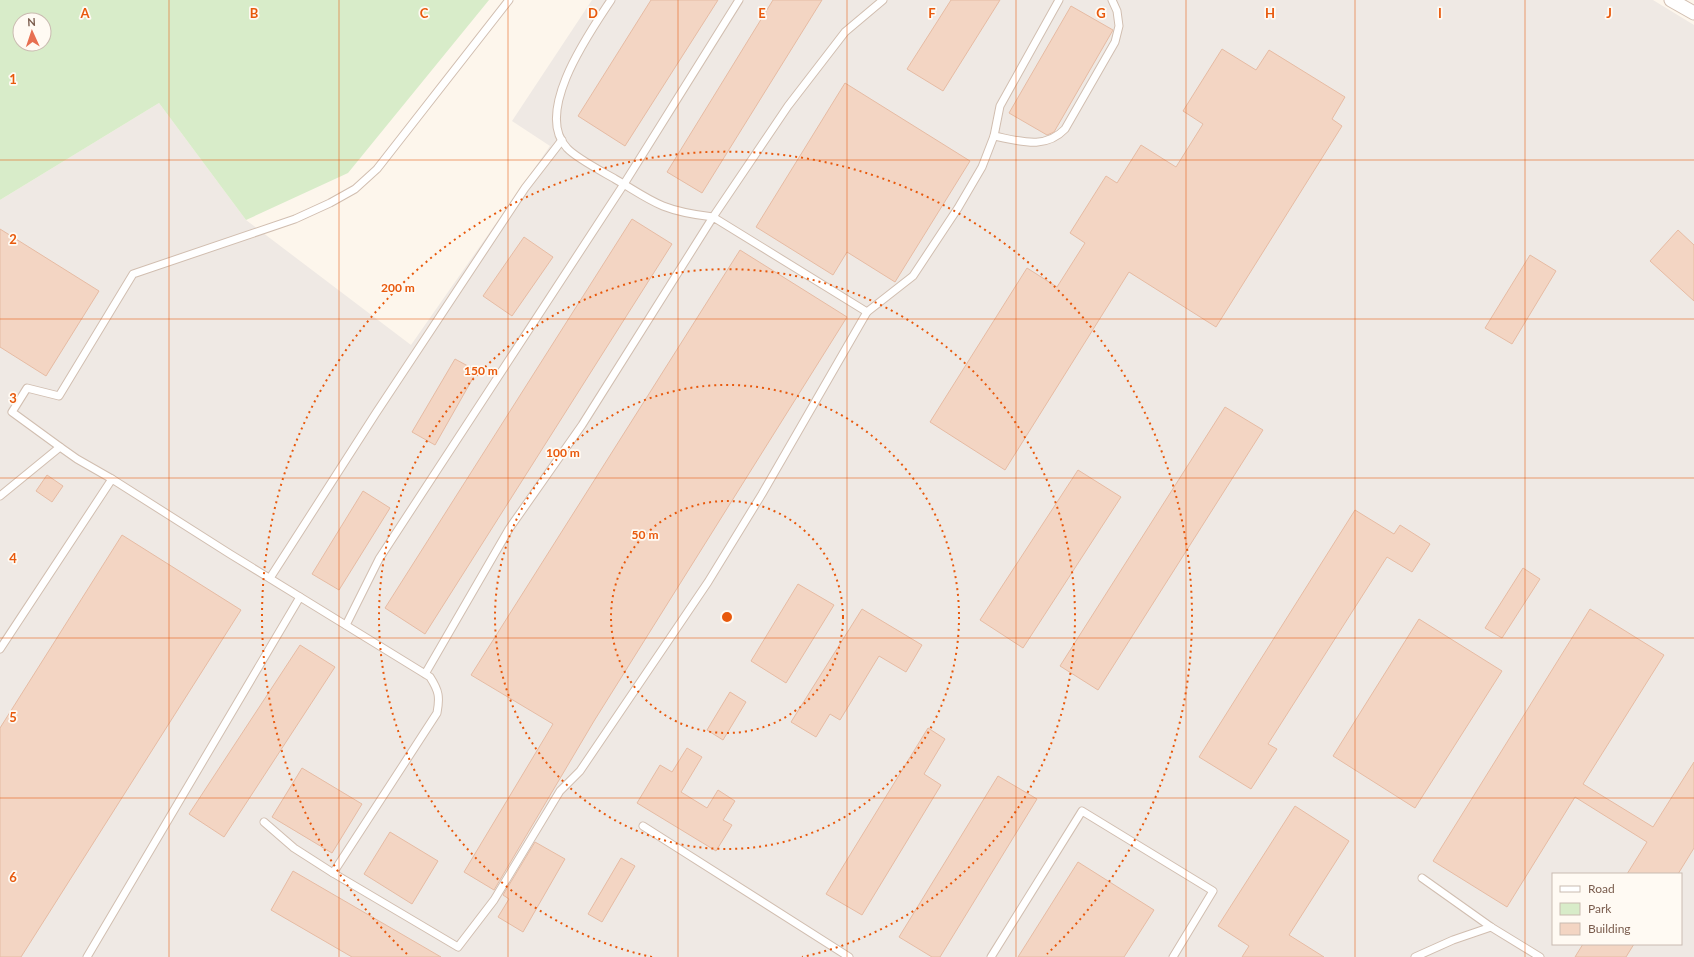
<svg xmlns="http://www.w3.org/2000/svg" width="1694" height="957" font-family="Lato,sans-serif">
  <rect width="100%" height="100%" fill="#fdf6ec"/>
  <path fill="#efe9e4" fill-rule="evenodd" d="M592 0H1653L1694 25V957H0V200L159 103 246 220 411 345 550 146 512 121ZM1553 874H1681V944H1553Z"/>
  <path fill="#d8ecc9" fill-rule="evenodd" d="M0 0H489L348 173 246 220 159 103 0 200ZM20 20H44V44H20Z"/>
  <g fill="#f3d5c3" stroke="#e6bba3">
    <polygon points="651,0 718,0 625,146 578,116"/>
    <polygon points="773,0 822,0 702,193 667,172"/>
    <polygon points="951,0 1000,0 943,91 907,69"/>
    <polygon points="1071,6 1113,30 1054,132 1047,135 1009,113"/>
    <polygon points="1222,49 1256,70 1269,50 1345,97 1332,119 1342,126 1216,327 1129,272 1005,470 930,422 1027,268 1057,287 1085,243 1070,233 1106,176 1117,183 1141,145 1176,167 1203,124 1183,111"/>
    <polygon points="845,83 970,161 895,282 847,252 833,275 756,227"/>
    <polygon points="632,219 672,244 425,634 385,608"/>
    <polygon points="0,229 99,291 46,376 0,347"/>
    <polygon points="1678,230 1694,245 1694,301 1650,261"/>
    <polygon points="524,237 553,257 512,316 483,296"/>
    <polygon points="740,250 847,317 594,721 494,890 464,872 553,724 471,675"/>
    <polygon points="1530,255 1556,271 1512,344 1485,328"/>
    <polygon points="455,359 477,371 435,445 412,432"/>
    <polygon points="1225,407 1263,430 1098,690 1060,666"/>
    <polygon points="1078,470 1121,497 1023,648 980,620"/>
    <polygon points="47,475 63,486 52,502 36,491"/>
    <polygon points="363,491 390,508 339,590 312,574"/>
    <polygon points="1355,510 1394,534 1400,525 1430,544 1412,572 1387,557 1268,744 1277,749 1251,789 1199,757"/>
    <polygon points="122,535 241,610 21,957 0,957 0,728"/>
    <polygon points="1523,568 1540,579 1502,638 1485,628"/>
    <polygon points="798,584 834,605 786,683 751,661"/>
    <polygon points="862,609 922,645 906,672 879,656 840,720 830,714 816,737 791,722"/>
    <polygon points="1590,609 1664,655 1583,784 1653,827 1694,762 1694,848 1678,874 1627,874 1647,842 1575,797 1507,907 1433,861"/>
    <polygon points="1419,619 1502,671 1415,808 1333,756"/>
    <polygon points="300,645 335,667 224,837 189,814"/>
    <polygon points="730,692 746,702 723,740 707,730"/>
    <polygon points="928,728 945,739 924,774 941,785 862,915 826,894"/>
    <polygon points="687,748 702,757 681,792 707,808 718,790 735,801 723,820 732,825 716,851 637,803 660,765 672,772"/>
    <polygon points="302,768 362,804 332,853 272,817"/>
    <polygon points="998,776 1037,799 940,957 932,957 899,937"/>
    <polygon points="1295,806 1349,841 1289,935 1324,957 1242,957 1249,946 1218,926"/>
    <polygon points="390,832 438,861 412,904 364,874"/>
    <polygon points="535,842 565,859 523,932 498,917 509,899 503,895"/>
    <polygon points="621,858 635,866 602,922 588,914"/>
    <polygon points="1078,862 1154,910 1124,957 1018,957"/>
    <polygon points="293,871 441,957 352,957 271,910"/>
    <polygon points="1583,944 1634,944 1626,957 1575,957"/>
  </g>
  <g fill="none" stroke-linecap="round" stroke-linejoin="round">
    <defs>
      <g id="lane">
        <path d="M611 0C590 32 533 112 567 148 576 158 603 172 615 179 631 188 646 199 663 206 678 212 696 215 713 217L788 106 845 32 883 0"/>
        <path d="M994 136C1020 141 1045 150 1065 129L1115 42 1119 26 1117 11 1112 0"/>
        <polyline points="867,312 913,276 958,208 982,167 994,136 1000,106 1059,0"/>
        <polyline points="60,447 12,412 27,388 59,396 133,274 295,219 330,203 355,189 377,169 509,0"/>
        <polyline points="0,496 60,447 77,459 112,479"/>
        <polyline points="270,578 376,413 525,188 562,140"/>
        <polyline points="346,625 379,559 624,184 739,0"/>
        <polyline points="0,649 112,479 230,554 300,597"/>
        <polyline points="264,822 294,848 333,873"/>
        <polyline points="643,826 849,957"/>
        <polyline points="1422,878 1491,927 1540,957"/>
        <path d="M87 957 300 597 430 677C439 691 440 697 437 713L333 873 458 947 494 900 560 791 580 771 708 582 762 494 867 312 713 217 582 425 509 529 425 674"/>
        <polyline points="991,957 1082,811 1213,891 1173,957"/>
        <polyline points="1415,957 1453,940 1491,927"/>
      </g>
      <polyline id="street" points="1671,0 1694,13"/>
    </defs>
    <use href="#lane" stroke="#d1beb0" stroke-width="9"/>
    <use href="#street" stroke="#d1beb0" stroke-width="15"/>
    <use href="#lane" stroke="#fff" stroke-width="7"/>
    <use href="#street" stroke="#fff" stroke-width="13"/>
  </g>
  <path fill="none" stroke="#e8590c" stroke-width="1" stroke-opacity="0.55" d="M169 0V957M339 0V957M508 0V957M678 0V957M847 0V957M1016 0V957M1186 0V957M1355 0V957M1525 0V957M0 160H1694M0 319H1694M0 478H1694M0 638H1694M0 798H1694"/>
  <g fill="none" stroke="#e8590c" stroke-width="2" stroke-dasharray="2 4">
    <circle cx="727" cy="617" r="116"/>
    <circle cx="727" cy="617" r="232"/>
    <path d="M652 957A348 348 0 1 1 802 957"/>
    <path d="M407 954A465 465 0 1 1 1047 954"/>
  </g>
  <g font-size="13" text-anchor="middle" font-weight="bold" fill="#e8590c" stroke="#fffaf3" stroke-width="3.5" stroke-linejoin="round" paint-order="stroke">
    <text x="85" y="18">A</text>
    <text x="254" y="18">B</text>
    <text x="424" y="18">C</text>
    <text x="593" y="18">D</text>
    <text x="762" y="18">E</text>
    <text x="932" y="18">F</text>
    <text x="1101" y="18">G</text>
    <text x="1270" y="18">H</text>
    <text x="1440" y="18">I</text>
    <text x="1609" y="18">J</text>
    <text x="13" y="84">1</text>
    <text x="13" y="244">2</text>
    <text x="13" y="403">3</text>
    <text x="13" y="563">4</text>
    <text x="13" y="722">5</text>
    <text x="13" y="882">6</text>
  </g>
  <circle cx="727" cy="617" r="6" fill="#e8590c" stroke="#fffaf3" stroke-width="2"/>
  <g font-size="12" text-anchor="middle" font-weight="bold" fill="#e8590c" stroke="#fffaf3" stroke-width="3.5" stroke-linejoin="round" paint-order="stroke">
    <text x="398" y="292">200 m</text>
    <text x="481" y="375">150 m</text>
    <text x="563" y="457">100 m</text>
    <text x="645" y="539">50 m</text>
  </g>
  <rect x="1552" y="873" width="130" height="72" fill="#fffaf3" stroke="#cabbb1"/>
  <rect x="1560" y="886" width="20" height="6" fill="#ffffff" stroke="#cabbb1"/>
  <text x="1588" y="893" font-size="12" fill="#7a5c4d">Road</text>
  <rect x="1560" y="903" width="20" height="12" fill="#d8ecc9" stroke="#cabbb1"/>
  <text x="1588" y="913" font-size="12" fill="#7a5c4d">Park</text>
  <rect x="1560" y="923" width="20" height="12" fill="#f3d5c3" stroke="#cabbb1"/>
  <text x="1588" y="933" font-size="12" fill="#7a5c4d">Building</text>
  <g transform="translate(32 32) rotate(357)"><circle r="19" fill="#fffaf3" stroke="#cabbb1"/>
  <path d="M0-3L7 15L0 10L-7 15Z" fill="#e76f51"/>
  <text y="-6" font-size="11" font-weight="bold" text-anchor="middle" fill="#7a5c4d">N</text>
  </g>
</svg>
